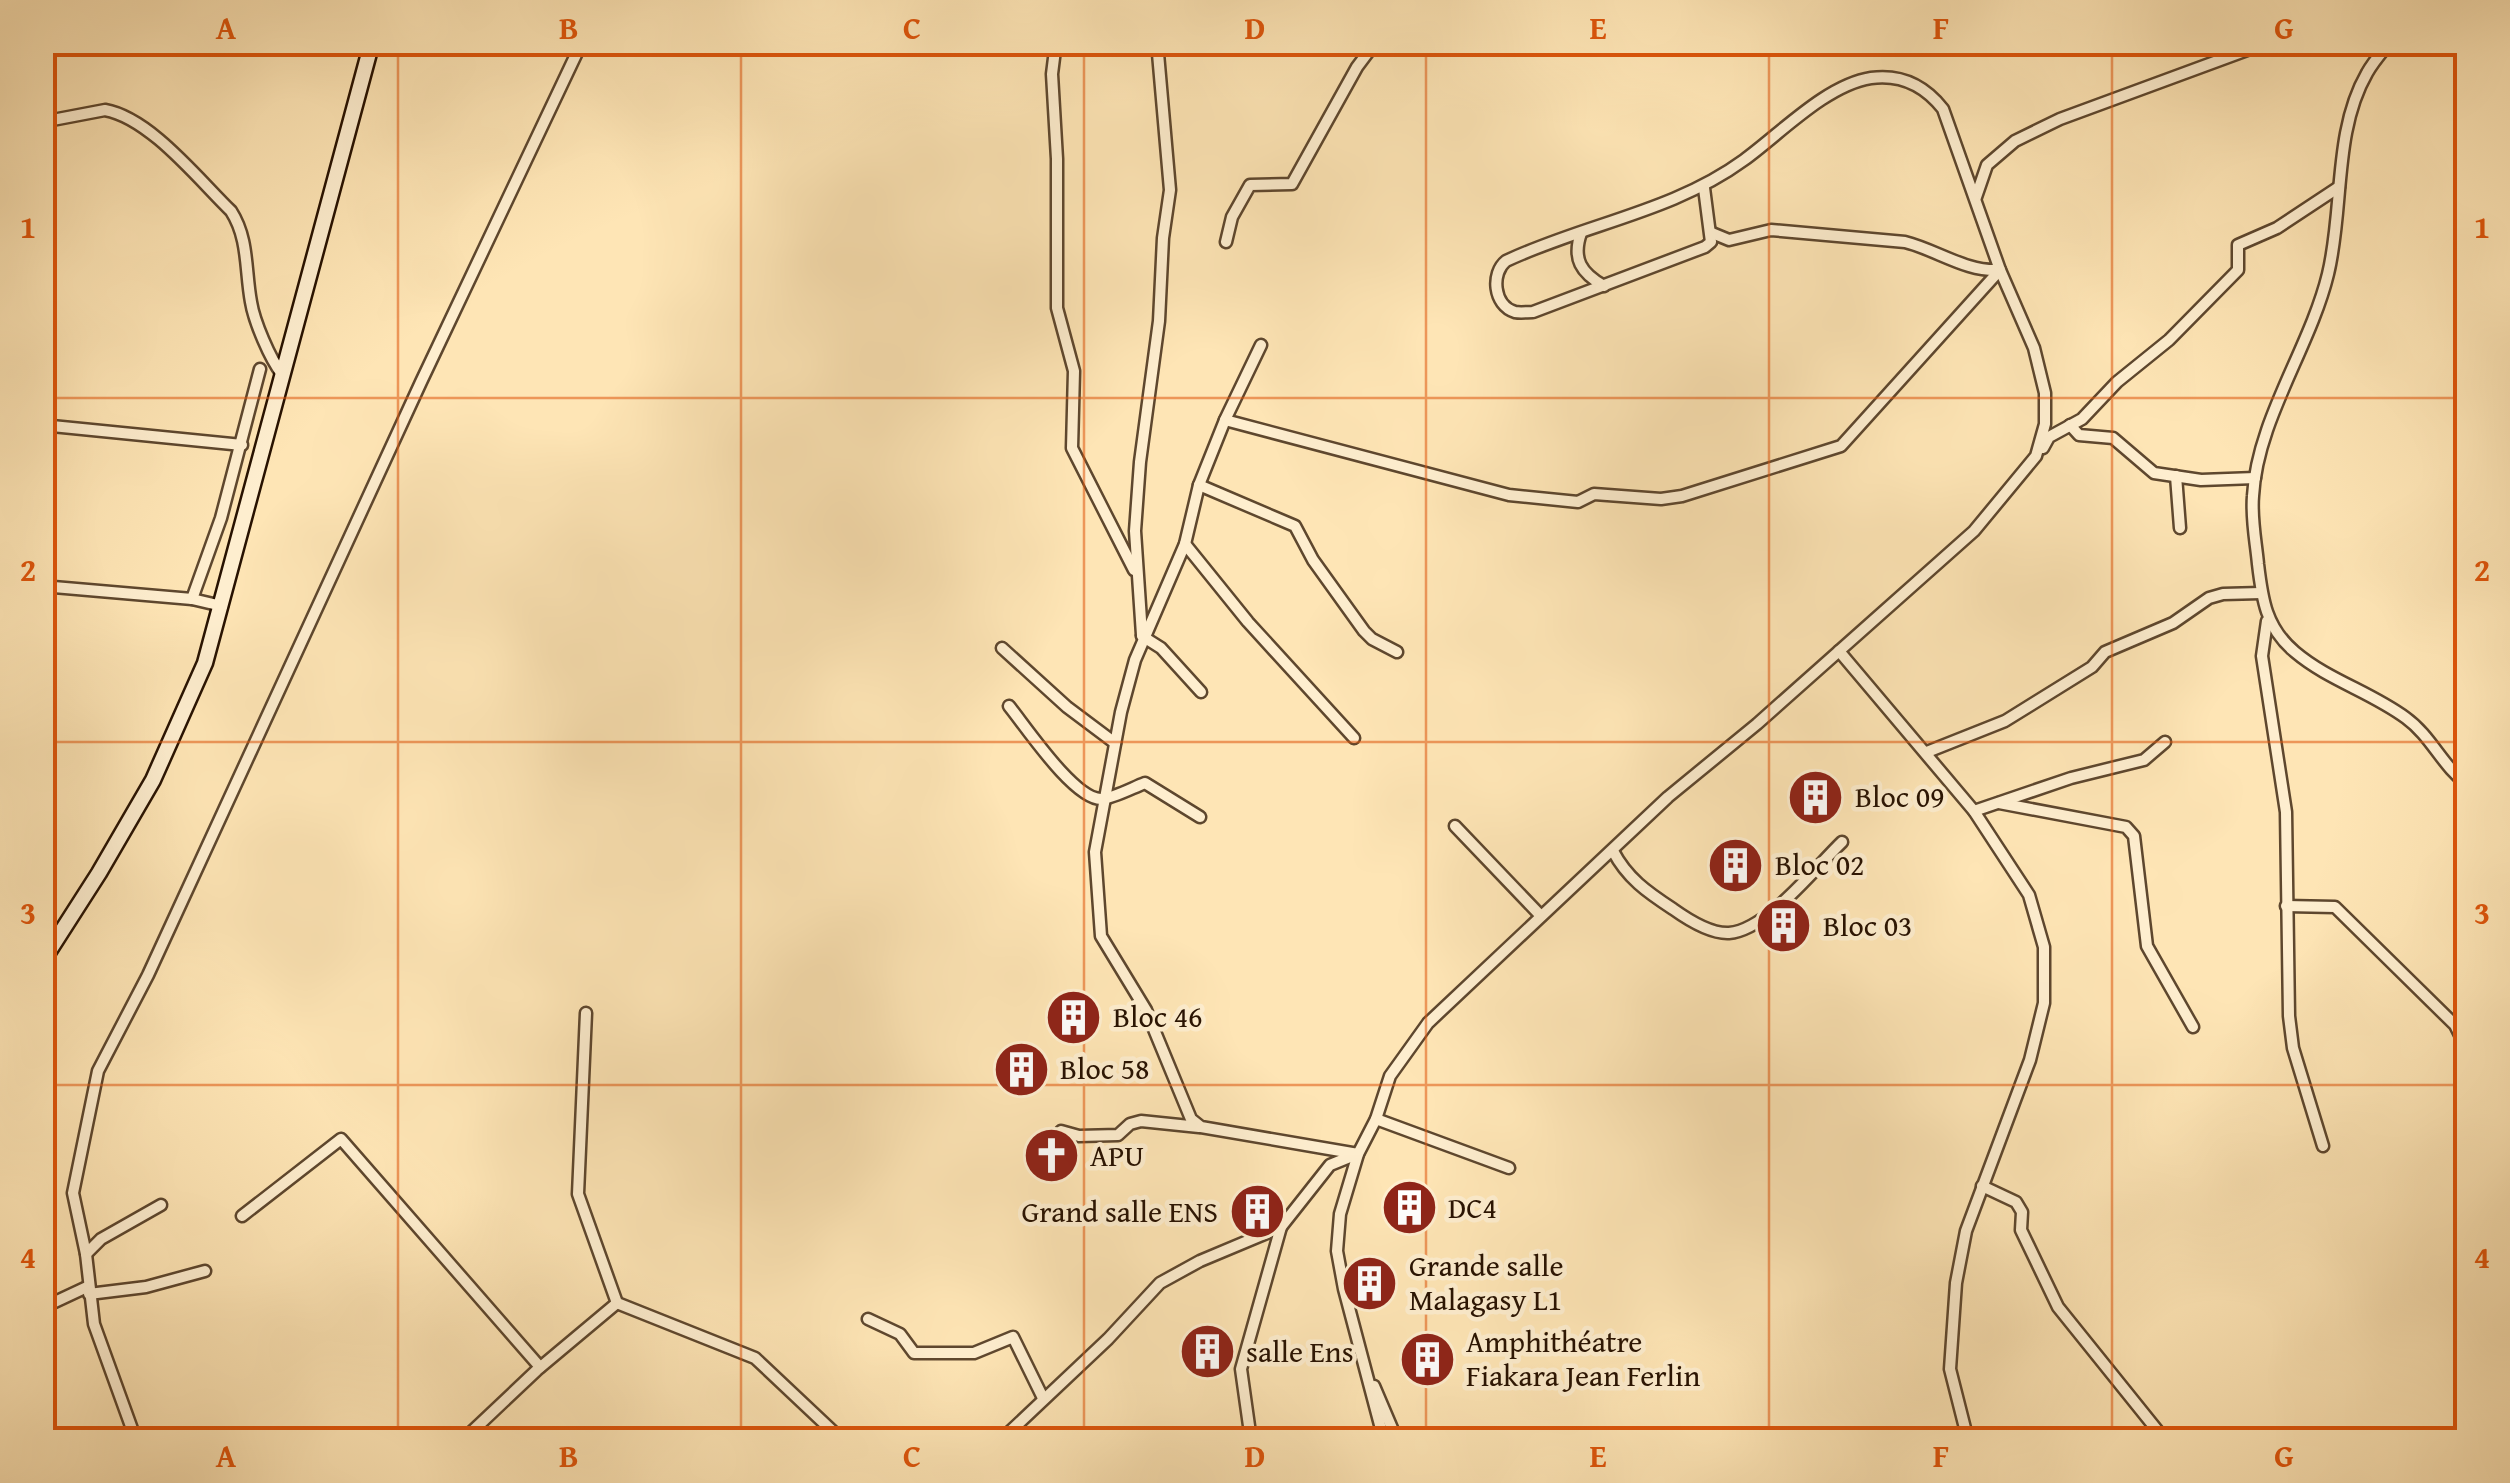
<svg xmlns="http://www.w3.org/2000/svg" width="2510" height="1483" font-family="'Gentium Book Plus',serif">
  <rect width="100%" height="100%" fill="#fee5b5"/>
  <filter id="stains"><feTurbulence type="fractalNoise" baseFrequency=".002" numOctaves="4"/><feColorMatrix values="0 0 0 0 .2 0 0 0 0 .09 0 0 0 0 .02 0 0 0 .5 -.17"/></filter>
  <radialGradient id="worn" r=".72"><stop offset=".6" stop-color="#630" stop-opacity="0"/><stop offset="1" stop-color="#630" stop-opacity=".3"/></radialGradient>
  <g fill="none" stroke-linecap="round" stroke-linejoin="round">
    <defs>
      <g id="street">
        <polyline points="1056,42 1052,74 1057,159 1057,308 1074,371 1072,448 1134,570"/>
        <path d="M2390 42C2382 52 2373 62 2367 73 2333 132 2344 209 2328 274 2310 348 2257 420 2253 496 2251 519 2256 542 2258 564 2262 599 2266 628 2295 652 2328 680 2371 692 2406 718 2431 736 2443 767 2468 785"/>
        <path d="M42 122 105 110C150 118 198 179 231 211 249 239 245 270 251 302 254 321 270 359 282 374"/>
        <polyline points="1976,197 1987,165 2015,141 2060,119 2269,42"/>
        <path d="M1581 233C1572 259 1581 273 1604 286"/>
        <path d="M1712 233 1729 240 1771 230 1905 242C1937 250 1966 272 1999 270"/>
        <polyline points="1226,242 1232,217 1250,185 1292,184 1357,67 1369,51 1383,42"/>
        <polyline points="1261,345 1225,420 1509,495 1578,502 1594,494 1661,499 1682,496 1841,446 2000,270"/>
        <polyline points="1225,420 1199,485 1185,544 1135,660 1121,712 1095,852 1101,936 1146,1010 1191,1119 1201,1127 1358,1154"/>
        <polyline points="42,425 242,445"/>
        <polyline points="2070,425 2079,435 2113,438 2154,473 2201,480 2255,478"/>
        <polyline points="2043,448 2049,437 2082,419 2117,382 2169,340 2238,270 2238,245 2277,228 2339,187"/>
        <polyline points="2176,476 2180,528"/>
        <polyline points="1199,485 1295,526 1313,560 1364,631 1372,639 1397,652"/>
        <polyline points="1185,544 1248,622 1354,738"/>
        <polyline points="42,586 192,599 222,606"/>
        <polyline points="192,599 221,518 260,369"/>
        <polyline points="2267,621 2262,656 2286,812 2289,1016 2293,1048 2323,1146"/>
        <polyline points="1142,635 1135,531 1140,462 1159,321 1163,238 1170,190 1157,42"/>
        <polyline points="1142,636 1161,648 1201,692"/>
        <polyline points="1002,648 1067,707 1115,743"/>
        <polyline points="1839,651 1974,811 2029,895 2044,947 2044,1003 2030,1060 1966,1231 1956,1283 1950,1369 1968,1440"/>
        <path d="M1009 706C1026 727 1074 799 1101 799 1114 798 1132 788 1145 783L1200 817"/>
        <polyline points="1927,752 2005,721 2092,667 2105,652 2173,623 2209,598 2223,594 2261,593"/>
        <polyline points="1999,803 2126,827 2134,836 2147,946 2193,1027"/>
        <polyline points="1974,811 2071,778 2144,760 2165,742"/>
        <polyline points="1455,826 1541,916"/>
        <path d="M1613 851C1627 878 1647 892 1673 909 1687 919 1711 934 1729 933 1767 930 1815 868 1842 842"/>
        <polyline points="2286,906 2335,907 2455,1025 2468,1051"/>
        <polyline points="1376,1119 1509,1168"/>
        <polyline points="1061,1131 1079,1136 1118,1135 1130,1124 1141,1121 1199,1127"/>
        <polyline points="1982,1186 2016,1202 2022,1212 2021,1230 2058,1307 2165,1440"/>
        <polyline points="242,1216 341,1139 540,1367"/>
        <polyline points="86,1254 101,1239 161,1205"/>
        <polyline points="89,1294 146,1287 205,1271"/>
        <polyline points="617,1303 755,1358 842,1440"/>
        <polyline points="42,1308 89,1286"/>
        <polyline points="868,1319 900,1334 914,1353 974,1353 1013,1337 1043,1398"/>
        <polyline points="1374,1386 1397,1440"/>
        <polyline points="136,1440 94,1324 86,1254 73,1193 98,1071 148,975 421,382 582,42"/>
        <polyline points="463,1440 537,1370 617,1303 578,1194 586,1013"/>
        <polyline points="1001,1440 1108,1339 1160,1283 1200,1261 1281,1227 1330,1165 1357,1154"/>
        <polyline points="1251,1440 1241,1369 1281,1227"/>
        <path d="M1384 1440 1344 1289 1337 1251 1340 1214 1358 1154 1376 1119 1390 1076 1428 1023 1668 797 1757 724 1974 531 2036 456 2045 424V393L2034 348 2000 270 1943 109C1925 86 1901 74 1871 78 1826 85 1780 134 1744 160 1673 212 1584 224 1506 261 1491 273 1493 305 1515 312 1521 313 1527 312 1533 312L1705 247 1711 242 1704 188"/>
      </g>
      <polyline id="secondary" points="42,962 99,873 153,780 205,663 372,42"/>
    </defs>
    <use href="#street" stroke="#5e472e" stroke-width="15"/>
    <use href="#secondary" stroke="#281201" stroke-width="19"/>
    <use href="#street" stroke="#feeecf" stroke-width="10"/>
    <use href="#secondary" stroke="#feeecf" stroke-width="14"/>
  </g>
  <path fill="none" stroke="#de550b" stroke-width="2.5" stroke-opacity="0.55" d="M398 42V1440M741 42V1440M1084 42V1440M1426 42V1440M1769 42V1440M2112 42V1440M42 398H2468M42 742H2468M42 1085H2468"/>
  <defs>
    <symbol id="building-disc" viewBox="-11 -11 22 22"><circle r="9.5" fill="#8f2418" stroke="#feeecf"/><path d="M-4-6H4V6H1V3H-1V6H-4ZM-2.5-4.3h1.7v1.8h-1.7ZM.8-4.3h1.7v1.8H.8ZM-2.5-1h1.7V.8h-1.7ZM.8-1h1.7V.8H.8Z" fill="#fff"/></symbol>
    <symbol id="church-disc" viewBox="-11 -11 22 22"><circle r="9.5" fill="#8f2418" stroke="#feeecf"/><path d="M-1.2-6h2.4v3.5h3.3v2.4h-3.3V6h-2.4V-.1h-3.3v-2.4h3.3Z" fill="#fff"/></symbol>
  </defs>
  <g fill-rule="evenodd">
    <use href="#building-disc" x="1784" y="766" width="63" height="63"/>
    <use href="#building-disc" x="1704" y="834" width="63" height="63"/>
    <use href="#building-disc" x="1752" y="894" width="63" height="63"/>
    <use href="#building-disc" x="1042" y="986" width="63" height="63"/>
    <use href="#building-disc" x="990" y="1038" width="63" height="63"/>
    <use href="#church-disc" x="1020" y="1124" width="63" height="63"/>
    <use href="#building-disc" x="1378" y="1176" width="63" height="63"/>
    <use href="#building-disc" x="1226" y="1180" width="63" height="63"/>
    <use href="#building-disc" x="1338" y="1252" width="63" height="63"/>
    <use href="#building-disc" x="1176" y="1320" width="63" height="63"/>
    <use href="#building-disc" x="1396" y="1328" width="63" height="63"/>
  </g>
  <g text-anchor="middle" stroke-width="9" stroke-linejoin="round" paint-order="stroke">
    <g font-size="30" fill="#281201" stroke="#feeecf" text-anchor="start">
      <text x="1855" y="807">Bloc 09</text>
      <text x="1775" y="875">Bloc 02</text>
      <text x="1823" y="936">Bloc 03</text>
      <text x="1113" y="1027">Bloc 46</text>
      <text x="1060" y="1079">Bloc 58</text>
      <text x="1090" y="1166">APU</text>
      <text x="1448" y="1218">DC4</text>
      <text x="1218" y="1222" text-anchor="end">Grand salle ENS</text>
      <text x="1409" y="1276">Grande salle<tspan x="1409" dy="34">Malagasy L1</tspan></text>
      <text x="1466" y="1352">Amphithéatre<tspan x="1466" dy="34">Fiakara Jean Ferlin</tspan></text>
      <text x="1246" y="1362">salle Ens</text>
    </g>
  </g>
  <rect width="2510" height="1483" fill="none" stroke="#fee5b5" stroke-width="110"/>
  <rect x="55" y="55" width="2400" height="1373" fill="none" stroke="#de550b" stroke-width="4"/>
  <g font-size="32" text-anchor="middle" font-weight="bold" fill="#de550b">
    <text x="226" y="39">A</text>
    <text x="569" y="39">B</text>
    <text x="912" y="39">C</text>
    <text x="1255" y="39">D</text>
    <text x="1598" y="39">E</text>
    <text x="1941" y="39">F</text>
    <text x="2284" y="39">G</text>
    <text x="28" y="238">1</text>
    <text x="2482" y="238">1</text>
    <text x="28" y="581">2</text>
    <text x="2482" y="581">2</text>
    <text x="28" y="924">3</text>
    <text x="2482" y="924">3</text>
    <text x="28" y="1268">4</text>
    <text x="2482" y="1268">4</text>
    <text x="226" y="1467">A</text>
    <text x="569" y="1467">B</text>
    <text x="912" y="1467">C</text>
    <text x="1255" y="1467">D</text>
    <text x="1598" y="1467">E</text>
    <text x="1941" y="1467">F</text>
    <text x="2284" y="1467">G</text>
  </g>
  <rect width="100%" height="100%" filter="url(#stains)"/>
  <rect width="100%" height="100%" fill="url(#worn)"/>
</svg>
